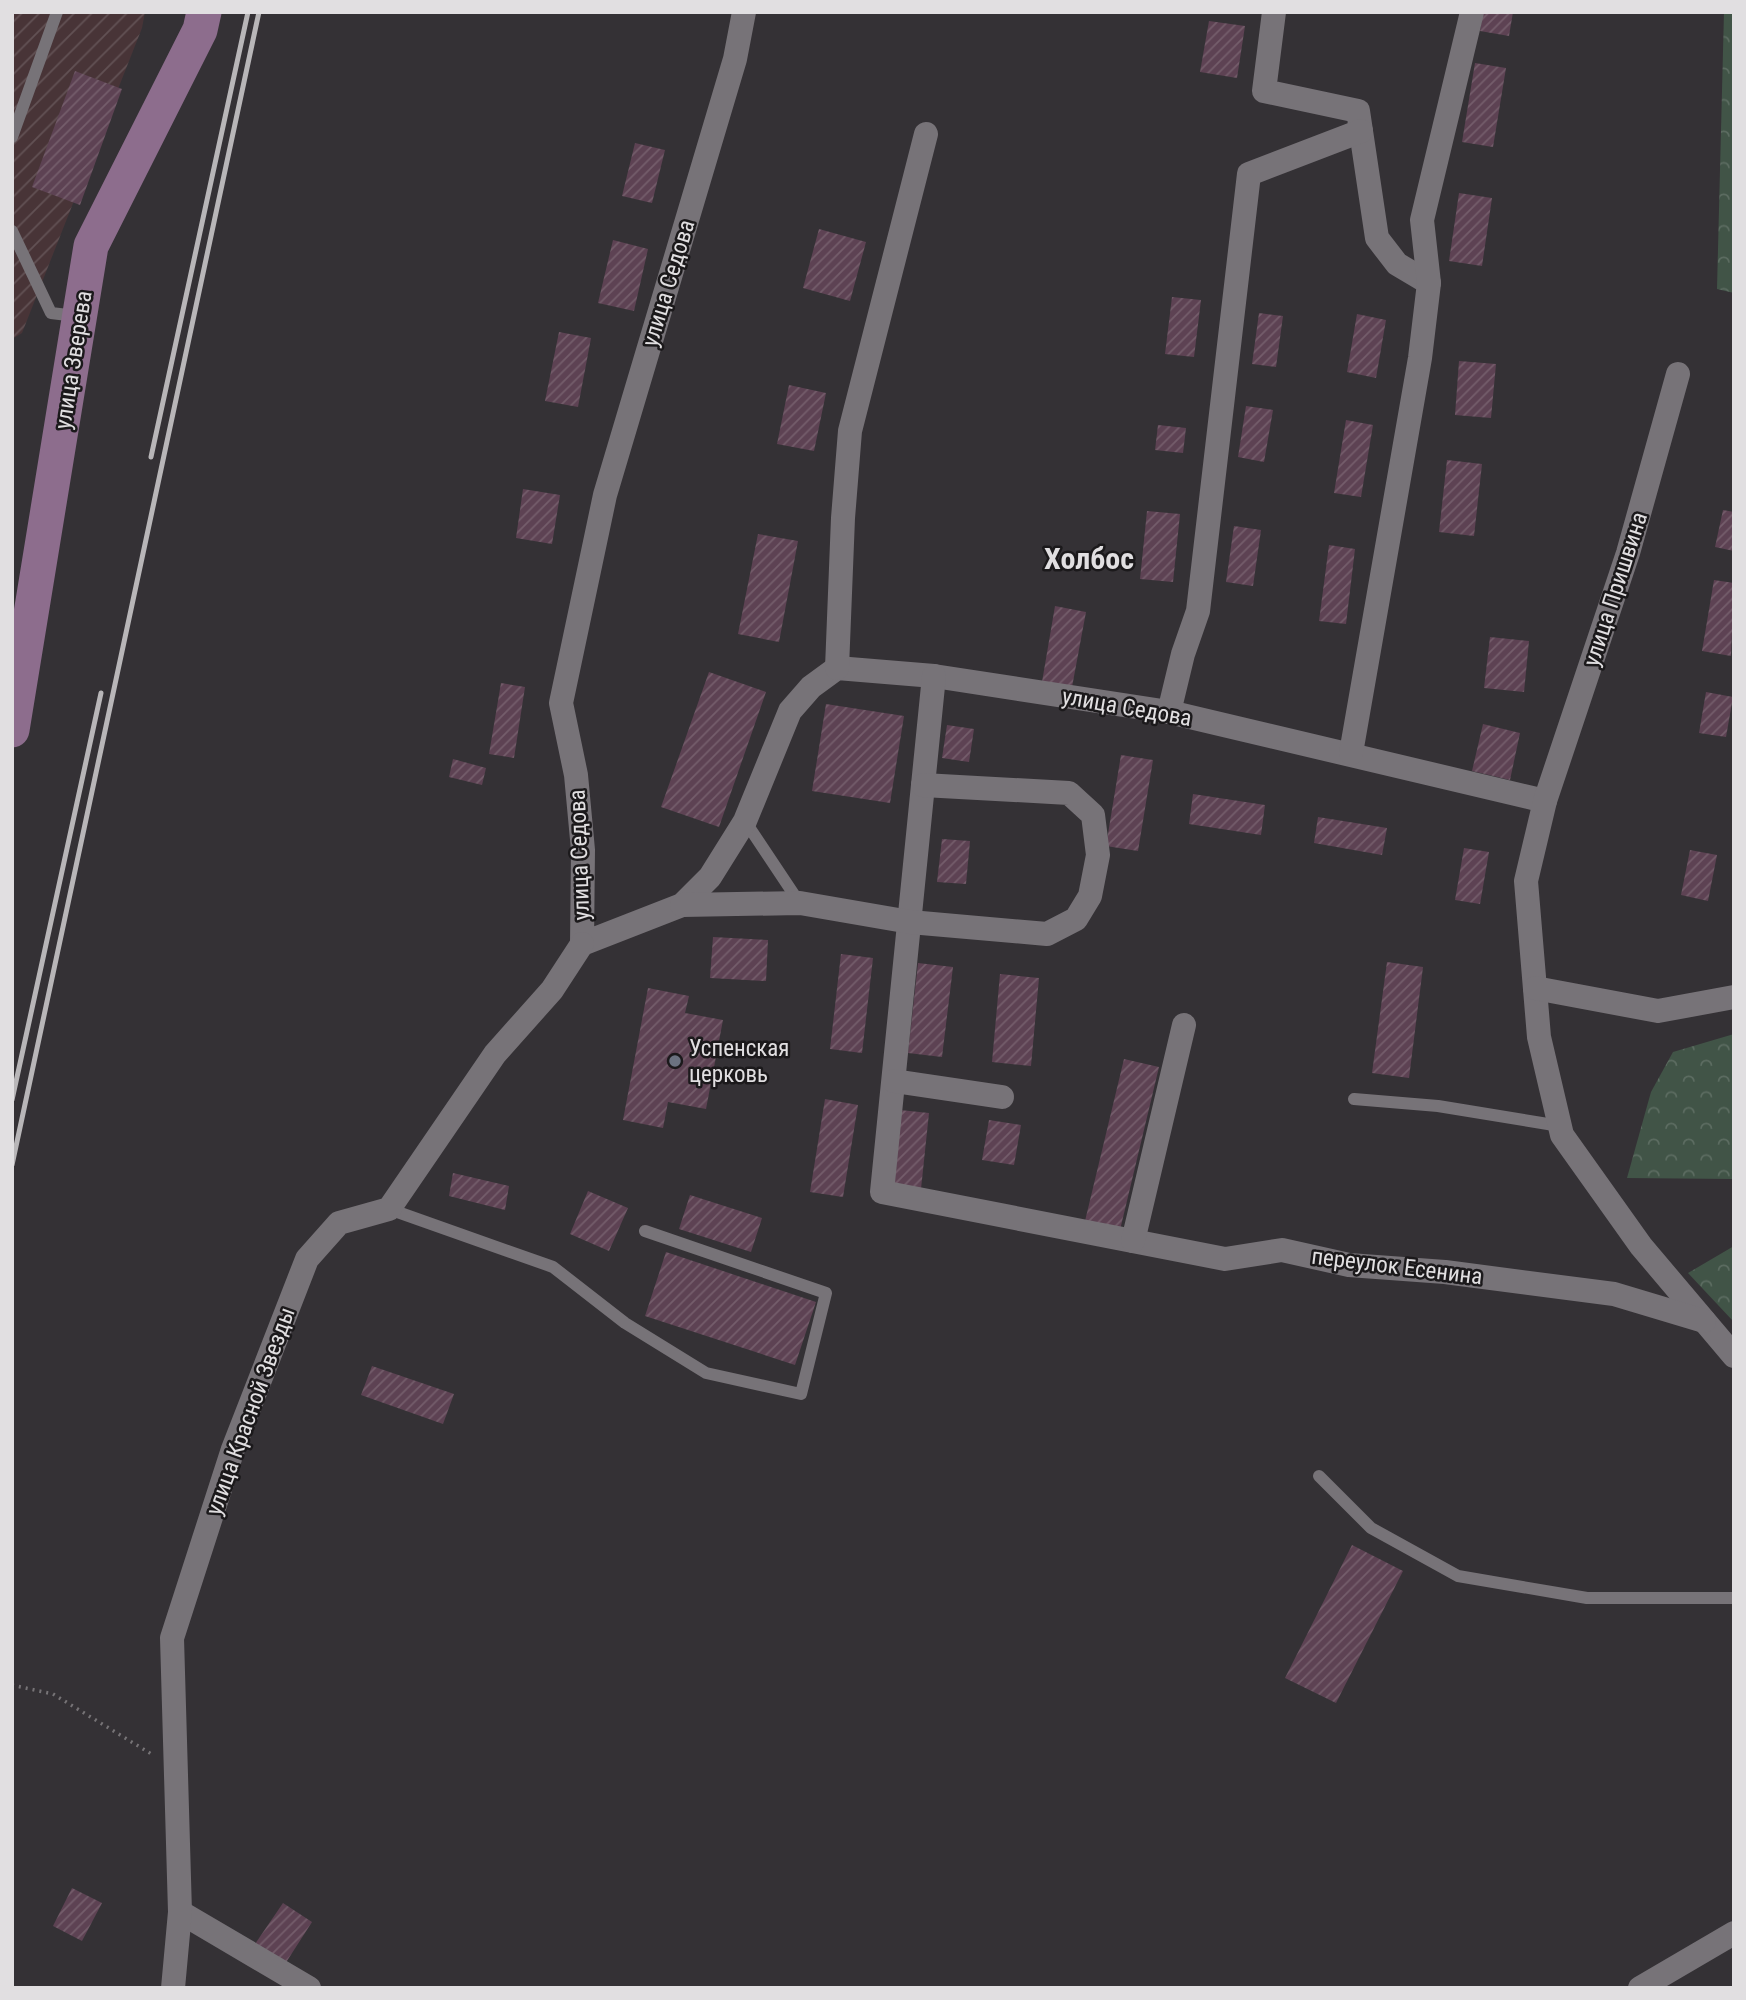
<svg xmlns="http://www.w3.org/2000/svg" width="1746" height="2000" font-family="'Roboto Condensed',sans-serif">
  <defs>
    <pattern id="industrial-furrows" width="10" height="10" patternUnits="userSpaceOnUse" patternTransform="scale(1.75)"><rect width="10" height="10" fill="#483437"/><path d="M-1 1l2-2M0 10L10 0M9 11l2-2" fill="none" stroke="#625154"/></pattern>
    <pattern id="forest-crowns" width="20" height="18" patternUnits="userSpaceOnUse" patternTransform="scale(1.75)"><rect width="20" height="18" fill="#415447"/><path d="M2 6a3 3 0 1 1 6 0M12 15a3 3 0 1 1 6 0" fill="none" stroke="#5c6c61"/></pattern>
    <pattern id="building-hatch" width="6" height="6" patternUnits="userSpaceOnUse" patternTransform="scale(1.75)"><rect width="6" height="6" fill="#5d4253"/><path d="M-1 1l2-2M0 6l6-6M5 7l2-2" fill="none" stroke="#745d6b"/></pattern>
  </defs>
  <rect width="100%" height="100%" fill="#343135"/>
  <polygon fill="url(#industrial-furrows)" points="12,12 145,12 142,28 22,333 12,339"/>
  <g fill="url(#forest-crowns)">
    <polygon points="1724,12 1734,12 1734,293 1717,289"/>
    <polygon points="1734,1034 1734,1179 1627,1178 1651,1092 1673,1052"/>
    <polygon points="1734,1246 1734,1320 1733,1321 1688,1273"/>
  </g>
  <g fill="url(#building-hatch)">
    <polygon points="1483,12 1513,12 1509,36 1480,31"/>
    <polygon points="1209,21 1245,26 1237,78 1200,72"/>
    <polygon points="1475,63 1506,68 1493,147 1462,142"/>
    <polygon points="75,71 122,89 80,205 32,187"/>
    <polygon points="635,143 665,150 652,203 622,196"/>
    <polygon points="1459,193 1492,198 1482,266 1449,261"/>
    <polygon points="819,229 866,242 850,301 803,288"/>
    <polygon points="613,240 648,249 634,311 598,303"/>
    <polygon points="1172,297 1201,300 1194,357 1165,354"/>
    <polygon points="1259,313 1283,316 1276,367 1252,364"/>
    <polygon points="1357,314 1386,320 1376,378 1347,372"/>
    <polygon points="559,332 591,338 578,407 545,401"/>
    <polygon points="1459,361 1496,364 1491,418 1455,415"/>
    <polygon points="789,385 826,393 814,451 777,444"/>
    <polygon points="1246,406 1273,410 1264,462 1238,457"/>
    <polygon points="1346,420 1373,425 1361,497 1334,493"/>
    <polygon points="1158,425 1186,428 1183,453 1155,450"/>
    <polygon points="1447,460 1482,464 1474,536 1439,532"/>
    <polygon points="523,489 560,495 552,544 516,538"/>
    <polygon points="1723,510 1734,512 1734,551 1715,547"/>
    <polygon points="1147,511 1180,514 1173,582 1140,579"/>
    <polygon points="1234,526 1261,530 1253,586 1226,582"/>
    <polygon points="758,534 798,541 779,642 738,634"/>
    <polygon points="1329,545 1355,549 1346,624 1319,621"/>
    <polygon points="1714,580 1734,583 1731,656 1702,651"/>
    <polygon points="1055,606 1086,612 1072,687 1042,682"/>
    <polygon points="1490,637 1529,641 1524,692 1484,688"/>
    <polygon points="709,672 766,692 719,827 661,807"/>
    <polygon points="501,683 525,687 514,758 489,754"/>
    <polygon points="1706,692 1733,697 1726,737 1699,733"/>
    <polygon points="826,704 904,716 890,803 812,791"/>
    <polygon points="1483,724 1520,733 1510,780 1472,771"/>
    <polygon points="947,725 974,729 969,762 942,758"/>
    <polygon points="1121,755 1153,760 1138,851 1106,846"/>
    <polygon points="453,759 486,768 482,785 449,777"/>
    <polygon points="1193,794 1265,805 1261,835 1189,824"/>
    <polygon points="1318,817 1387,828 1382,855 1314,843"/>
    <polygon points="942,839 970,841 966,884 937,882"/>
    <polygon points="1464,848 1489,852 1480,904 1455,900"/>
    <polygon points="1690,850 1717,855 1708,901 1681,895"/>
    <polygon points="713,937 768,940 766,981 710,978"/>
    <polygon points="841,954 873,958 862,1053 830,1049"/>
    <polygon points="1387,962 1423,967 1409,1078 1372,1073"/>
    <polygon points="918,963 953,967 942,1057 908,1053"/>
    <polygon points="1000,974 1039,978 1031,1066 992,1062"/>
    <polygon points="648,988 689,996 685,1013 723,1020 706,1109 668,1102 663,1128 623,1120"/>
    <polygon points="1124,1059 1159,1067 1120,1230 1085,1221"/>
    <polygon points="825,1099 858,1105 843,1197 810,1192"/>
    <polygon points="900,1110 929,1113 921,1189 892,1186"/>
    <polygon points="989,1120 1021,1125 1014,1165 982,1160"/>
    <polygon points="453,1173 509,1186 505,1210 449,1196"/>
    <polygon points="588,1191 628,1208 609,1251 570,1234"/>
    <polygon points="690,1195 762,1218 751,1252 679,1229"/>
    <polygon points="666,1252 816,1302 795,1365 645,1316"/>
    <polygon points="372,1366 454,1394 443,1424 361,1395"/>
    <polygon points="1352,1545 1403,1571 1336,1703 1285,1678"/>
    <polygon points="72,1888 102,1903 82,1941 53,1926"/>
    <polygon points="283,1903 312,1922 285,1964 255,1944"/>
  </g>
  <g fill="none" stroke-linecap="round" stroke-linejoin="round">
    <polyline stroke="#767376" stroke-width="3.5" stroke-dasharray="2 5" stroke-linecap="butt" points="12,1685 53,1694 153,1755"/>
    <g stroke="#777378" stroke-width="12">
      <polyline points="12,137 57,12"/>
      <polyline points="12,231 51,313 76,316"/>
      <polyline points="745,821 799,902"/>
      <polyline points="1354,1099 1438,1106 1560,1126"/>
      <polyline points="389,1209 553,1267 625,1323 706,1373 801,1394 826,1293 645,1231"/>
      <polyline points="1319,1476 1371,1528 1458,1576 1587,1598 1734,1598"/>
    </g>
    <g stroke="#777378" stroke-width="24">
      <polyline points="744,12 735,59 605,495 561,703 576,775 583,850 582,944 682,905 710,877 745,821 790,711 811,687 837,668 934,676 1169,712 1545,801"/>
      <polyline points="1274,12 1264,91 1358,111 1377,238 1397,264 1429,283"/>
      <polyline points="1678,374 1628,553 1545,801 1526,881 1539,1037 1562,1135 1641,1246 1734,1356"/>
      <polyline points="837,668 843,518 850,431 926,134"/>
      <polyline points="934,676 882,1192 1225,1259 1282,1250 1349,1265 1445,1272 1614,1294 1704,1321"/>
      <polyline points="1169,712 1183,654 1198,611 1249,174 1361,131"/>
      <polyline points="1351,753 1420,358 1429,283 1422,220 1472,12"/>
      <polyline points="682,905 800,903 910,922 1047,934 1076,919 1090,896 1098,855 1093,815 1069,793 923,785"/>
      <polyline points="1535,988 1658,1011 1734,997"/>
      <polyline points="894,1081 1002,1097"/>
      <polyline points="1133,1241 1184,1025"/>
      <polyline points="180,1912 309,1988"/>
      <polyline points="173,1988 180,1912 172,1638 233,1449 307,1259 339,1223 389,1209 495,1054 552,990 582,944"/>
      <polyline points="1640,1988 1734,1933"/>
    </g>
    <polyline stroke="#8d6d8d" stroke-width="35" points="12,730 91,246 200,30 204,12"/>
    <g stroke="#b8b6b8" stroke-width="5">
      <polyline points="151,457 248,12"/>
      <polyline points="12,1100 101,693"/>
      <polyline points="12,1165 259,12"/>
    </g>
  </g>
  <circle fill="#6b7280" stroke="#1b191b" stroke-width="2.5" cx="675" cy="1061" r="7"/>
  <g text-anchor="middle" stroke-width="5" stroke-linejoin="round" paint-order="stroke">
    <g font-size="23" fill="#e1dfe1" stroke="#1b191b">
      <text transform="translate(668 283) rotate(-73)" y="8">улица Седова</text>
      <text transform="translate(73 360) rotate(-81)" y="8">улица Зверева</text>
      <text transform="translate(1615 589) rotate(-72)" y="8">улица Пришвина</text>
      <text transform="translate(1127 707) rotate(10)" y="8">улица Седова</text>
      <text transform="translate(579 855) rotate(-92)" y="8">улица Седова</text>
      <text transform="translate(1397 1266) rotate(7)" y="8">переулок Есенина</text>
      <text transform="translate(250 1411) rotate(-70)" y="8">улица Красной Звезды</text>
    </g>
    <g font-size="23" fill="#e1dfe1" stroke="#1b191b" text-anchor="start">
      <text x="689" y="1056">Успенская<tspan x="689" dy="26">церковь</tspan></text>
    </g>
    <g font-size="30" font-weight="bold" fill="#e1dfe1" stroke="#1b191b">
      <text x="1089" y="569">Холбос</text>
    </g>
  </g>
  <rect width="1746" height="2000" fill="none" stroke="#e1dfe1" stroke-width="28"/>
</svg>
